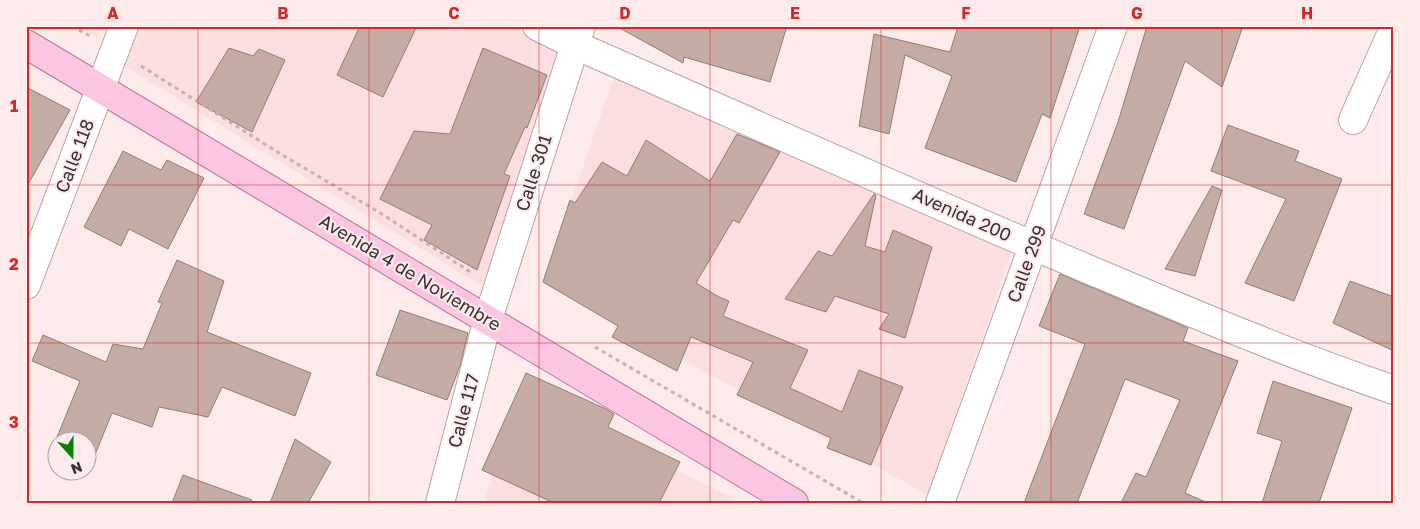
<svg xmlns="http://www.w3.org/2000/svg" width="1420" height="529" font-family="'Golos Text',sans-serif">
  <rect width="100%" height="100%" fill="#fdebec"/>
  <g fill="#fcdee0">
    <polygon points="77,26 103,26 98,38"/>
    <polygon points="139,26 516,26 577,54 482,286 124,66"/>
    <polygon points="615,74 1014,244 928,495 543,282"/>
    <polygon points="517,391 743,503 484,503"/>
  </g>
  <g fill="#c4aba3" stroke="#947c74">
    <polygon points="360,26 417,26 383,97 337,75"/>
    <polygon points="616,26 787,26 770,82 684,57 683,63"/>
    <polygon points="958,26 1080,26 1050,118 1042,114 1016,182 925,148 952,76 905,55 889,134 859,126 874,34 950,52"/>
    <polygon points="1147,26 1243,26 1222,87 1185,61 1124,229 1084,214 1118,122"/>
    <polygon points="229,48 253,56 259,49 285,60 252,132 196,102"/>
    <polygon points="483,48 547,75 527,128 525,127 504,174 510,176 477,270 424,240 432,225 380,199 414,131 450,134"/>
    <polygon points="26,87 70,110 26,188"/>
    <polygon points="1228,125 1299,151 1295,161 1342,179 1294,301 1245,283 1286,199 1211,171"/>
    <polygon points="737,134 780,152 739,223 733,220 696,283 719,297 729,301 723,316 808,350 790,388 842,412 859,370 903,387 871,465 827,448 831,438 737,395 753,362 691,337 677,371 612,337 618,326 543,282 570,200 575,203 602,162 627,176 646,140 710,181"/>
    <polygon points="123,151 161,170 167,160 204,178 168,249 129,229 121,246 84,227"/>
    <polygon points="1212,186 1222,190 1195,276 1165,269"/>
    <polygon points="874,194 876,195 865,246 885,252 893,230 932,247 905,338 879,329 889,314 835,296 826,312 785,299 818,251 832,256"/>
    <polygon points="177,260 224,281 207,332 311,373 295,416 222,387 208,417 159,407 152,427 112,413 92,462 88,461 88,442 58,442 58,449 53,447 80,381 32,361 43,335 106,362 113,344 143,349 162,303 158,302"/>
    <polygon points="1060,274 1188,328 1183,341 1238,361 1185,493 1208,503 1121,503 1136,473 1146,477 1180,400 1125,379 1077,503 1024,503 1085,344 1039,326"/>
    <polygon points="1350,281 1394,297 1394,351 1333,323"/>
    <polygon points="400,310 468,333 460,366 447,400 376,375"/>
    <polygon points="526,373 606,409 614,414 608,427 680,462 659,503 554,503 482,470"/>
    <polygon points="1273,381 1352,408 1319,503 1262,503 1282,441 1257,433"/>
    <polygon points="295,439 331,462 308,503 270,503"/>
    <polygon points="183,475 252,500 251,503 172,503"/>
  </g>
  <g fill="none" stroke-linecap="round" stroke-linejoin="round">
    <defs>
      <g id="street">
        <path d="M537 26 575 45C744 119 913 195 1083 267 1185 310 1288 354 1394 390"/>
        <polyline points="1353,120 1394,28"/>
        <polyline points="26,285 124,26"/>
        <polyline points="440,503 488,319 581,26"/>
        <polyline points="940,503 1113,26"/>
      </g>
      <polyline id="primary" points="26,44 794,503"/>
    </defs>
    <use href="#street" stroke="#bca1a3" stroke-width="30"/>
    <use href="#primary" stroke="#b77896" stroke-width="30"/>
    <g stroke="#c2b2b3" stroke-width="3" stroke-dasharray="4 4" stroke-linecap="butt">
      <polyline points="72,26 90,36"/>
      <polyline points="141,66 279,153 382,214 472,273"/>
      <polyline points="595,347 863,503"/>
    </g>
    <use href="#street" stroke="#fff" stroke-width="28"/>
    <use href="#primary" stroke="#fcc5e1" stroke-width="28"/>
  </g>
  <path fill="none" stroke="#d62828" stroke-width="1" stroke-opacity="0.55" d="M198 26V503M369 26V503M539 26V503M710 26V503M881 26V503M1051 26V503M1222 26V503M26 185H1394M26 343H1394"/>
  <g text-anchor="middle" stroke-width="4.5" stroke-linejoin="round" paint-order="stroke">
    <g font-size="18" fill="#3b3031" stroke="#fdebec">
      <text transform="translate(75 156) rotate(-69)" y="6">Calle 118</text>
      <text transform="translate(534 173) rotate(-72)" y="6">Calle 301</text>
      <text transform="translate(962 215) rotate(24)" y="6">Avenida 200</text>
      <text transform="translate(1027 264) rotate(-70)" y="6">Calle 299</text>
      <text transform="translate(410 273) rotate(31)" y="6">Avenida 4 de Noviembre</text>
      <text transform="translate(464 411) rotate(-75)" y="6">Calle 117</text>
    </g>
  </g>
  <rect width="1420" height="529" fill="none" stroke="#fdebec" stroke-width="55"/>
  <g transform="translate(72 456) rotate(159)"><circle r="24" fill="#fdebec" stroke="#afa0a1"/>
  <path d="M0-4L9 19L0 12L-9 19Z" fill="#018300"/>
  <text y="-8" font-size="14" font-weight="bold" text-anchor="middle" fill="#3b3031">N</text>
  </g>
  <rect x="28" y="28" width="1364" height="474" fill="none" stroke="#d62828" stroke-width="2"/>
  <g font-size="16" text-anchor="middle" font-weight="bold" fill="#d62828">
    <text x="113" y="19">A</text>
    <text x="283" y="19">B</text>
    <text x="454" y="19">C</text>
    <text x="625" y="19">D</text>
    <text x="795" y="19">E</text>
    <text x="966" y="19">F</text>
    <text x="1137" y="19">G</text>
    <text x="1307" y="19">H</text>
    <text x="14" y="112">1</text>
    <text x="14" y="270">2</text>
    <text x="14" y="428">3</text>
  </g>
</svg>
